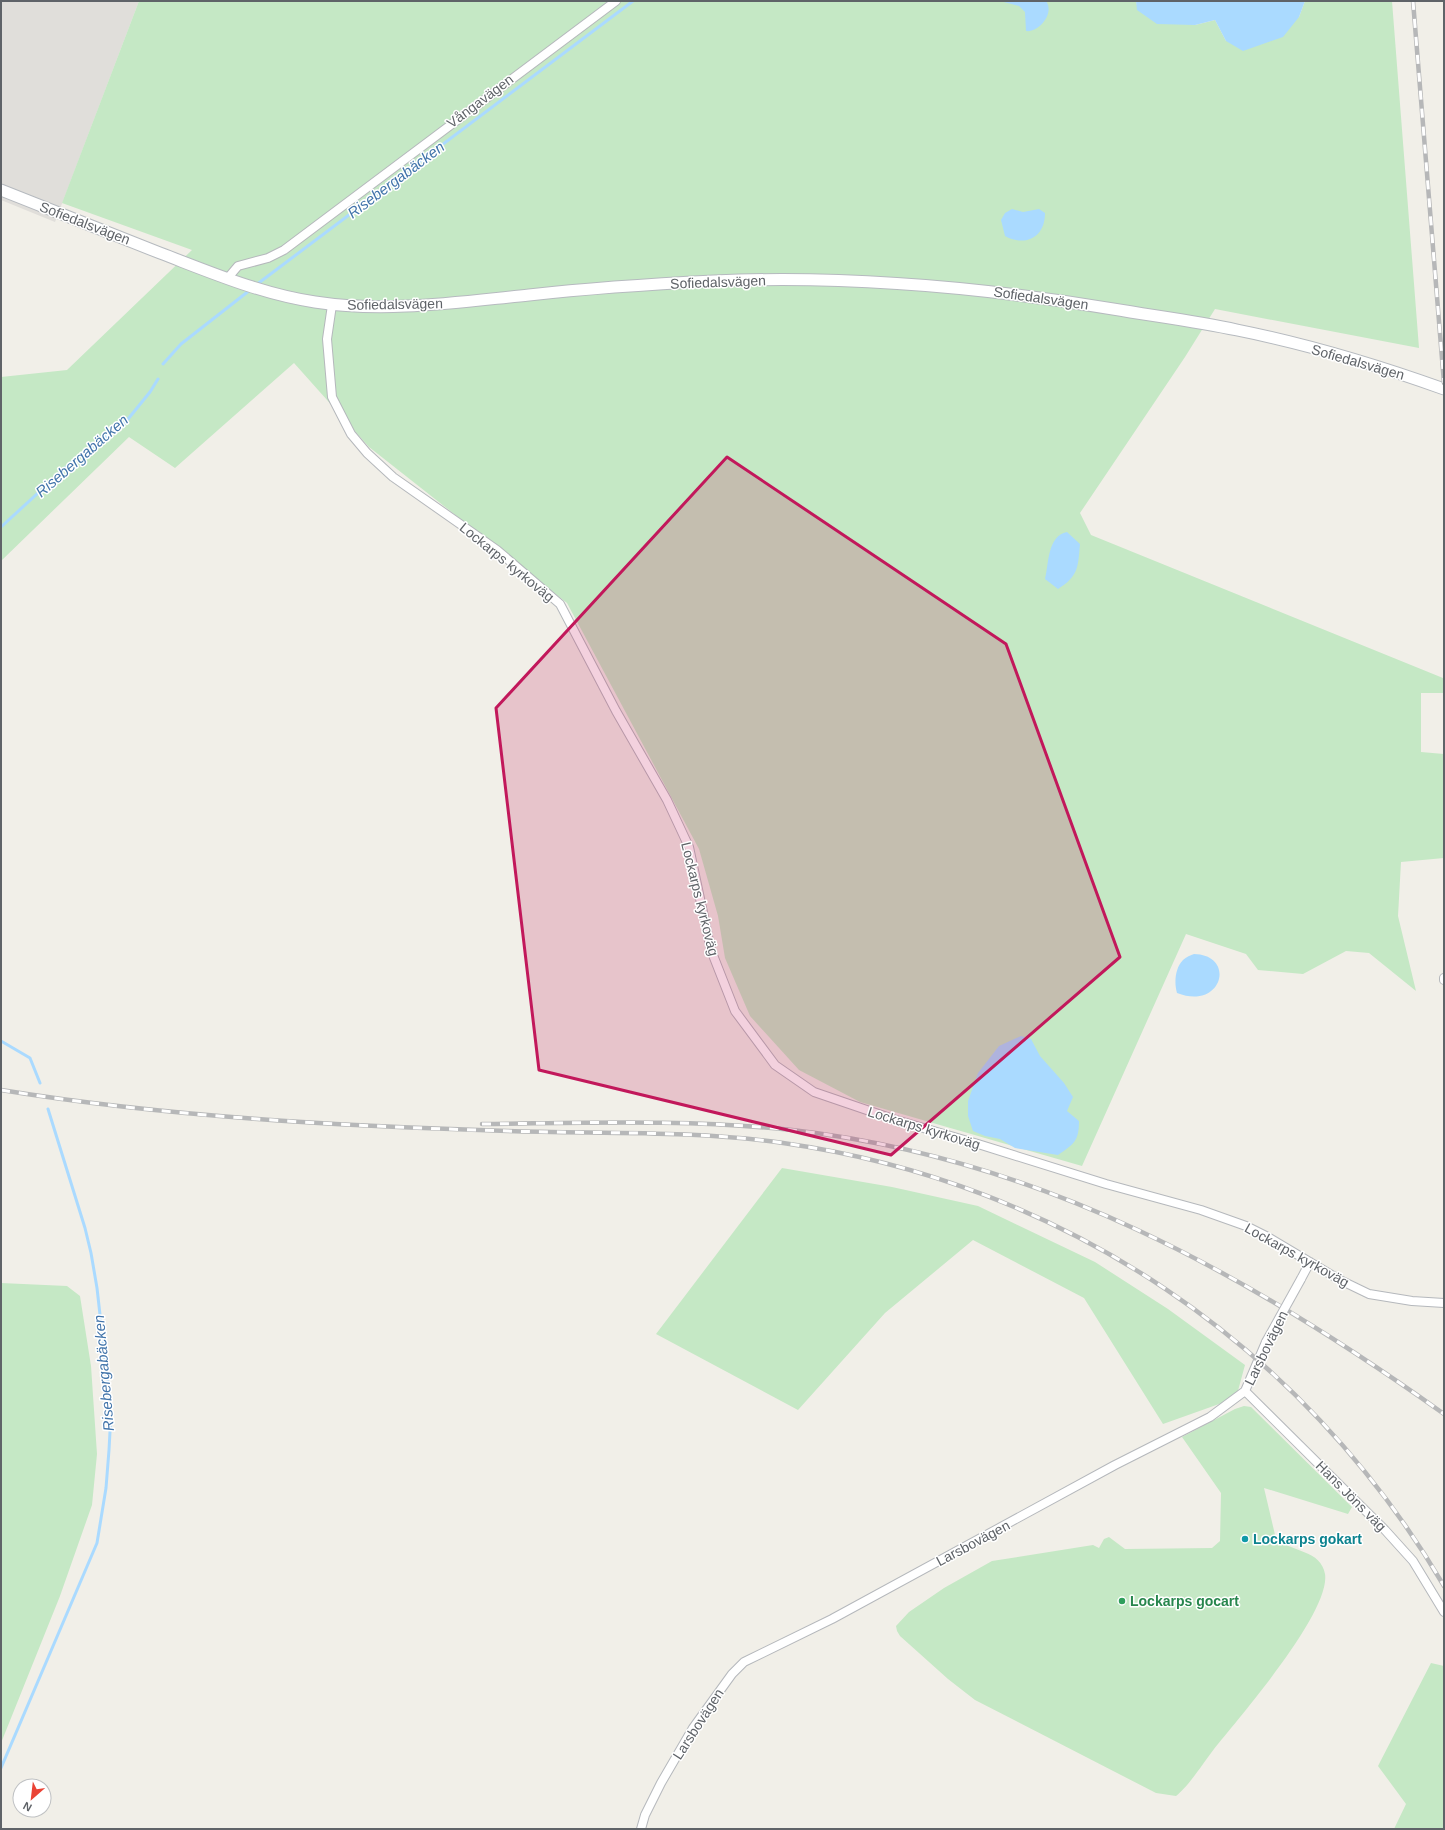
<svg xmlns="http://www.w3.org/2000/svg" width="1445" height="1830" viewBox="0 0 1445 1830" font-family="Helvetica,sans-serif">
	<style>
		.industrial { fill: #e0deda }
		.green { fill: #c5e8c5 }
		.water { fill: #aadaff }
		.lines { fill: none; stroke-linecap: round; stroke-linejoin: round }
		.stream { stroke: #aadaff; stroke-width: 3 }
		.minor-casing { stroke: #b5b8bc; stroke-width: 10 }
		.secondary-casing { stroke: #b6babf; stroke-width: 13 }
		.minor { stroke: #fff; stroke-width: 8 }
		.secondary { stroke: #fff; stroke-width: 11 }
		.rail-casing { stroke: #b6b7b8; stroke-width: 4.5 }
		.rail { stroke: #fff; stroke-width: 3; stroke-dasharray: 9; stroke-linecap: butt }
		.minor-bridge-casing { stroke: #b5b8bc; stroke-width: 10; stroke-linecap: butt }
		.minor-bridge { stroke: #fff; stroke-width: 8 }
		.marked { fill: #c2185b; fill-opacity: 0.2; stroke: #c2185b; stroke-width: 3; stroke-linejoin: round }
		.culture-dot { fill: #0f9aa8; stroke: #fff; stroke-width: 1.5 }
		.leisure-dot { fill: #2e9e5b; stroke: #fff; stroke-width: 1.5 }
		.labels { text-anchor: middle; stroke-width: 3; stroke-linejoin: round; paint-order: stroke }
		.street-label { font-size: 14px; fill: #5f6368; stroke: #fff }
		.culture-label { font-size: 14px; font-weight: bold; fill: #0d838f; stroke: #fff; text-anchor: start }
		.leisure-label { font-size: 14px; font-weight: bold; fill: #27864d; stroke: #fff; text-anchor: start }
		.water-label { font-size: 15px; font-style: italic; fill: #4174aa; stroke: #fff }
	</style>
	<rect width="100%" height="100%" fill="#f1efe8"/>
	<path class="industrial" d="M1,1h138l-84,221 -54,-22z"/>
	<path class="green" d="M139,1h997l2,9 57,15 20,-5 11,21 73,-24 6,-16h87l27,347 -204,-39 -30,48 -105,156 11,22 352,143v15h-22v59l23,2v104l-43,4 -3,54 18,75 -47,-38 -23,-2 -43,23 -45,-4 -12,-16 -60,-20 -104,232 -222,-64 -61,-32 -49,-54 -25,-58 -7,-42 -19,-67 -132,-246 -198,-156 -75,-84 -119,105 -46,-31 -128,124v-184l66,-7 125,-120 -130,-47z
		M782,1168l110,19 86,19 117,56 73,47 77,56 -9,33 -73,26 -79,-126 -111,-58 -88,73 -87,97 -142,-76z
		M1,1283l66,3 13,10 11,70 6,88 -5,51 -32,91 -59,147z
		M1244,1406l7,1 101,100 -4,7 -84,-26 12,51c16,13 45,11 49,35 6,38 -86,144 -111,175 -10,13 -26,38 -38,47l-20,-3 -181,-93 -27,-21 -48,-43 -3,-5 -1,-5 13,-14 35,-24 48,-27 101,-16 6,3 5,-9 5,-2 16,12 87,-1 8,-7 1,-48 -39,-56 53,-28z
		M1431,1663l13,3v163h-50l12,-25 -28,-38z"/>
	<path class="water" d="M1000,1h46c9,12 -7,32 -20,30l-1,-19 -6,-6z
		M1136,1h169l-6,16 -16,20 -40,14 -17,-10 -11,-21 -20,5 -38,-1 -20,-14z
		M1012,209l11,3 16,-3 6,4c0,25 -20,34 -40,23l-4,-16 4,-7z
		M1067,532l13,12c-2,22 -1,32 -22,45l-13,-10c4,-15 2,-43 22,-47z
		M1194,954c43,1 28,57 -17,39 -3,-10 -2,-25 6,-33 3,-3 8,-5 11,-6z
		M1021,1036l10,3 9,17 24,27 9,14 -6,14 12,10c0,20 -5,23 -21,34l-43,-7 -15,-9 -15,-3 -12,-5 -5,-15v-15l10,-28 21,-27z"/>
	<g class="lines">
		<path class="stream" d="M256,285l377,-284
			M163,364l18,-20 69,-54
			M1,527l74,-68 49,-35 26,-32 8,-13
			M1,1041l29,17 10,25
			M1,1768l96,-225 9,-55 3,-38 2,-37 -14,-125 -6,-35 -6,-25 -37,-119"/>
		<g class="minor-casing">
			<path id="minor" d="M227,279l11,-13 30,-8 16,-8 332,-249
				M332,305l-5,34 5,58 19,37 16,19 26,24 104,73 63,54 56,107 51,89 22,47 22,103 24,61 40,54 39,27 82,28 82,24 128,40 95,26 45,16 20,10 74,44 29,14 43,7 32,2
				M1444,978v2
				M1301,1279l9,-17
				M1245,1391l140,139 28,31 31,51
				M641,1829l4,-14 16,-32 32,-55 39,-54 12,-12 88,-43 283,-154 95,-48 35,-26 21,-49"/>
		</g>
		<g class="secondary-casing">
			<path id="secondary" d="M1,190c53,21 106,42 159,63 50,19 101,41 155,49 71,11 143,0 214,-7 62,-7 123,-11 185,-14 134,-6 267,6 399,28 41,7 83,12 124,21 70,14 140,35 207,59"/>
		</g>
		<use href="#minor" class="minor"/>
		<use href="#secondary" class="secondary"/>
		<g class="rail-casing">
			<path id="rail" d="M1413,1l31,382
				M1,1090c168,27 338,36 507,41 91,3 184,-1 275,12 278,39 519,201 661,443
				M482,1124c103,-1 207,-5 310,6 247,28 453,142 652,284"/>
		</g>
		<use href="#rail" class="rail"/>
		<g class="minor-bridge-casing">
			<path id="minor-bridge" d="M1266,1342l35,-63"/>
		</g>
		<use href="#minor-bridge" class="minor-bridge"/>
	</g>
	<path class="marked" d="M727,457l279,187 114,313 -229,198 -352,-85 -43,-362z"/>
	<circle class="culture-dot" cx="1245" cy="1539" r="4"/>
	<circle class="leisure-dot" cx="1122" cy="1601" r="4"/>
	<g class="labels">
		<g class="street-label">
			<text transform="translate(480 101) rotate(-37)" y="5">Vångavägen</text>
			<text transform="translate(85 223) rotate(21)" y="5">Sofiedalsvägen</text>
			<text transform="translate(718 282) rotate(-2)" y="5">Sofiedalsvägen</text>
			<text transform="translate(1041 298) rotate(8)" y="5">Sofiedalsvägen</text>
			<text transform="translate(395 304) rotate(-1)" y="5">Sofiedalsvägen</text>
			<text transform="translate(1358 362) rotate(16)" y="5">Sofiedalsvägen</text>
			<text transform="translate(507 562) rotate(39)" y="5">Lockarps kyrkoväg</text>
			<text transform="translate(700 899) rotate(76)" y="5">Lockarps kyrkoväg</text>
			<text transform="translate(924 1128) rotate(17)" y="5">Lockarps kyrkoväg</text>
			<text transform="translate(1297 1255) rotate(29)" y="5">Lockarps kyrkoväg</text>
			<text transform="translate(1266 1348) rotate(-64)" y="5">Larsbovägen</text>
			<text transform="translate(1351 1496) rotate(45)" y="5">Hans Jöns väg</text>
			<text transform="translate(973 1543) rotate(-28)" y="5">Larsbovägen</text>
			<text transform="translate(698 1724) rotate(-57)" y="5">Larsbovägen</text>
		</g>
		<g class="culture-label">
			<text x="1253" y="1544">Lockarps gokart</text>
		</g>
		<g class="leisure-label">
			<text x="1130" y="1606">Lockarps gocart</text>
		</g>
		<g class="water-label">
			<text transform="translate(396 180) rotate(-37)" y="5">Risebergabäcken</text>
			<text transform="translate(82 456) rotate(-41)" y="5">Risebergabäcken</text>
			<text transform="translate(104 1373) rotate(-95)" y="5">Risebergabäcken</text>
		</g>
	</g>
	<rect width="1445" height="1830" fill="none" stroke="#5f6368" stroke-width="4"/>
	<g transform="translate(32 1798) rotate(208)"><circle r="19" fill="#ffffff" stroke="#bfc1c3"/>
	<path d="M0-3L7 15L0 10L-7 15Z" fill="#ea4335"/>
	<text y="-6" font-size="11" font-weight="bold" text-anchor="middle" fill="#5f6368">N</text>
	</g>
</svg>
